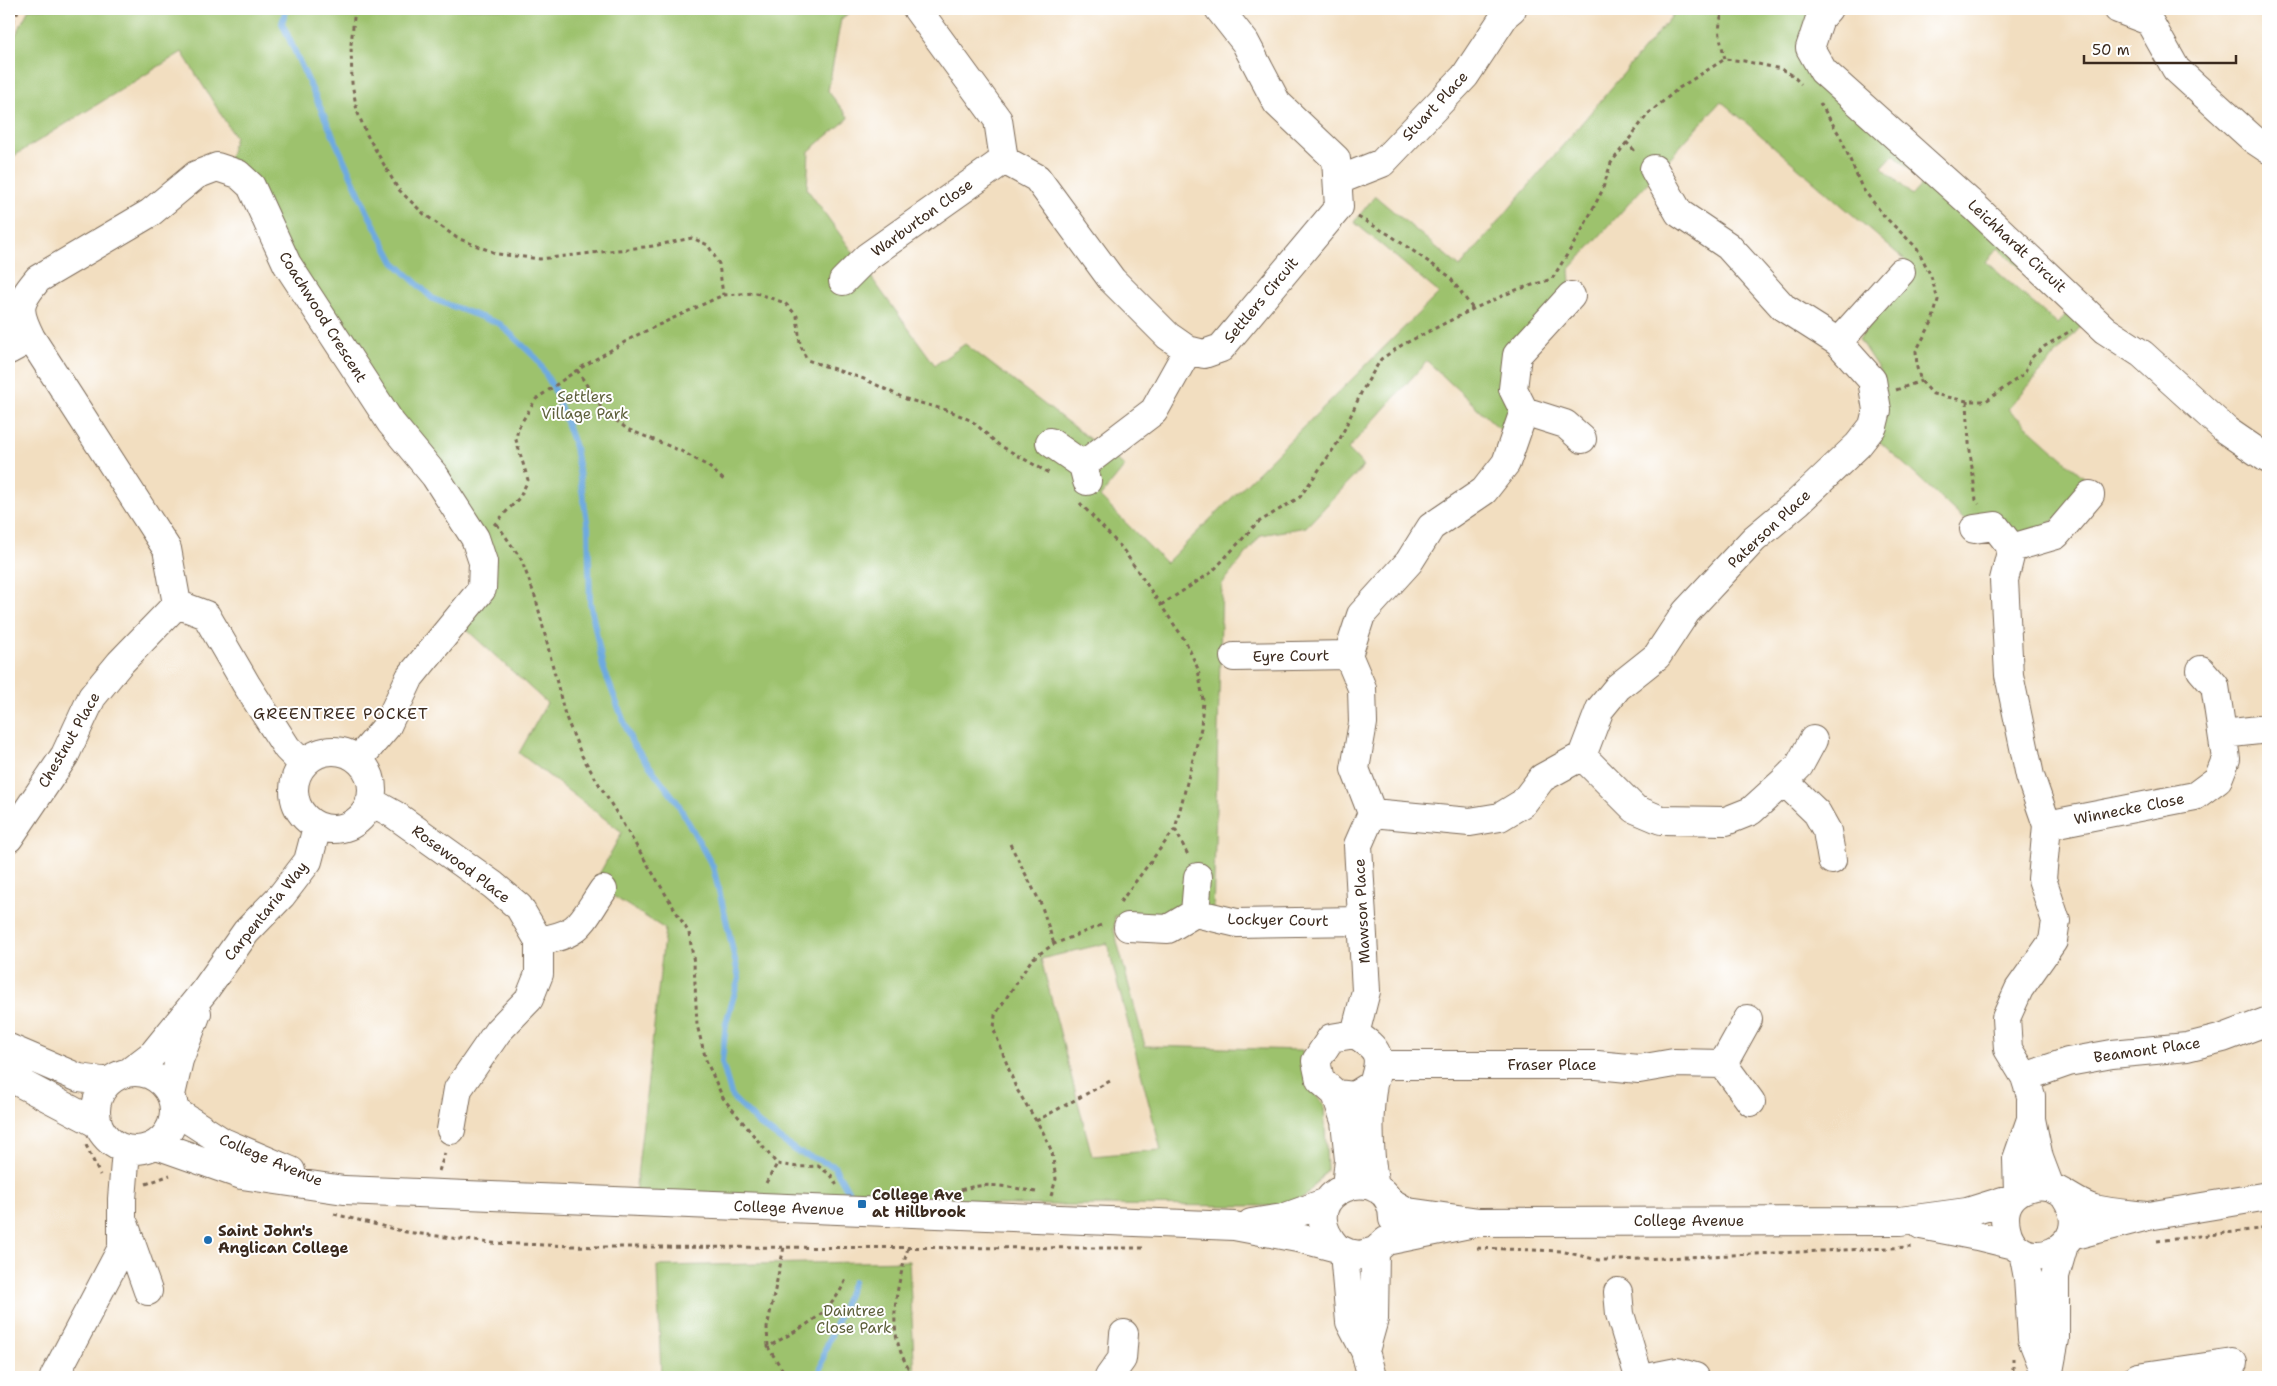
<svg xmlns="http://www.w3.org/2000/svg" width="2277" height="1386" viewBox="0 0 2277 1386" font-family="'Shantell Sans',sans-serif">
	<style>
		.green { fill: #9dc26d; stroke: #6c7646; fill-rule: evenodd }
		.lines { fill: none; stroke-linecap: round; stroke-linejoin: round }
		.stream { stroke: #6eaadf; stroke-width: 6 }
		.minor-casing { stroke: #7b6957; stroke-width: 30 }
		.path { stroke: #7b6957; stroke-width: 3; stroke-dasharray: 4 4; stroke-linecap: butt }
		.minor { stroke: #fff; stroke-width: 28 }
		.poi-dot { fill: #1f6fb2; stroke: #fff; stroke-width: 2 }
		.labels { text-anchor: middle; stroke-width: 4; stroke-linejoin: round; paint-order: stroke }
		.street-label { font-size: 15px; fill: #3b2a1e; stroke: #fff }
		.park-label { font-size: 15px; fill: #5d5f3a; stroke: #fff }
		.poi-label { font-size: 15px; font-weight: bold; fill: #3b2a1e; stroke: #fff; text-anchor: start }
		.neighbourhood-label { font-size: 16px; letter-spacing: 1px; fill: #3b2a1e; stroke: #fff }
	</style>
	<rect width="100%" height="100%" fill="#fff"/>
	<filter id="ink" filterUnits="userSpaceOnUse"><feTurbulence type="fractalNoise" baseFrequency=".02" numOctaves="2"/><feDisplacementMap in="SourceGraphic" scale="10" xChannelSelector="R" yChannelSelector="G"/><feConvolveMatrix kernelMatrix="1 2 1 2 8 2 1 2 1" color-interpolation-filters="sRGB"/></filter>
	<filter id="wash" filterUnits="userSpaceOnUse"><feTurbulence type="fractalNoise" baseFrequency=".0096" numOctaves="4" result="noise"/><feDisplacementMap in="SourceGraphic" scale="20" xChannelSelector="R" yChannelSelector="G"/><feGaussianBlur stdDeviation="1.12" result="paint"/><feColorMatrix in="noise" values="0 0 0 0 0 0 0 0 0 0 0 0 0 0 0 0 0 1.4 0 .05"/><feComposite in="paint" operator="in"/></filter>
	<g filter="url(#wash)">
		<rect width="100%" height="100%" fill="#f2dec0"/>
		<path class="green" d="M29,9h825l-13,10 -13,72 21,27 -40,33 -2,38 128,176 30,-21 160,122 -25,31 66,66 273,-270 -85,-71 21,-26 85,71 218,-258h150l-18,38 281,268 -83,94 90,81 -86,58 -38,-19 -96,-89 5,-64 -24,-37 54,-72 -192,-166 -152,169 2,26 -54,59 7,56 -20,22 -77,-72 -79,88 16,17 -58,61 -45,8 -39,49 -9,332h-98l-1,14 31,116 157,4 7,35 15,20 3,65 -22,27 -30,9 -641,-3 31,-274 -71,-45 28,-52 -103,-79 28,-50 -91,-83 27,-58 -257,-392 9,-33 -53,-85 -173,107v-111zM1894,154l30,28 -12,13 -30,-28zM1998,248l71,63 -12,13 -71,-62zM1107,943l54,207h-1l-68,6 -51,-197z
			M909,1261l6,116h-254l-4,-111z"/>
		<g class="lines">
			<path class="stream" d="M286,9l-4,14 86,190 26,49 39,37 67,25 37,35 17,30 21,58 13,80 2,75 13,65 29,76 45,59 36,65 12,48 14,63 -13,45 -4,39 10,35 27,27 39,28 36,14 17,30
				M819,1377l6,-27 28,-68"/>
		</g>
	</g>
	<g filter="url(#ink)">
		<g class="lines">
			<g class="minor-casing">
				<path id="minor" d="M917,9l81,111 6,40 33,18 75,102 56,56 20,14 16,4 17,-6 118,-141 -3,-48 -59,-56 -32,-61 -26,-33
					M1828,9l-8,9 -10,30 13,23 153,137 129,122 37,24 85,77 41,28
					M2118,9l31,12 27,48 77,70 15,10
					M1339,180l43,-17 83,-87 41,-62 6,-5
					M843,281l24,-24 137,-97
					M1838,342l63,-70
					M9,350l22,-12
					M1524,411l-11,-22 4,-34 54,-59
					M1050,442l33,23 4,16
					M1083,465l71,-54 34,-61
					M1974,529l21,-3 17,22
					M2012,548l-8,32 5,95 21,101 17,49 -5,54 14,42 -3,20 -34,48 -13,29 2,31 17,28 6,19v23l8,39 11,29
					M2012,548l44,-13 34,-40
					M1234,657l114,-2
					M2223,734l45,-5
					M294 790a39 39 0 1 1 78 0a39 39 0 1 1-78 0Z
					M1582,756l53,53 26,11 65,1 25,-10 33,-30 15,-15 14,-26
					M303,764l-16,-16 -41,-64 -40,-69 -29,-11 -10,-55 -136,-211c-14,-28 -14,-34 7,-59l112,-66 46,-38 21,-8 21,7 13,12 36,78 104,159 44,53 40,62 8,24 -1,27 -72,88 -23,49 -29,34
					M1784,781l33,32 10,18 5,29
					M370,801l25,14 98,70 26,22 20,34v33l-10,25 -31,32 -40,58 -7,41
					M1372,813l98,9 30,-5 23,-14 19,-25 40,-22 18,-47 18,-22 39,-31 29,-44 68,-73 44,-37 60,-57 15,-19 4,-16 -5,-30 -34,-38 -55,-35 -55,-61 -49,-33 -25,-44
					M2047,825l148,-29 23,-17 8,-20 -11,-73 -14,-16
					M9,838l56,-83 27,-58 28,-34 57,-59
					M1195,913l42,10 125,-2
					M1128,927l40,2 27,-16 3,-36
					M539,941c42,-7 41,-17 64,-51
					M1748,1019l-25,45 28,38
					M1355,1034l11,-43 -8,-146 14,-32 -17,-44 8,-46 -1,-35 -14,-33 13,-40 48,-53 22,-35 53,-36 22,-28 18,-52 41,13 17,15
					M9,1048l70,30 30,4
					M1379,1065h218l42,4 35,-6 49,1
					M96 1111a39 39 0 1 1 78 0a39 39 0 1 1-78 0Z
					M128,1073l25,-19 52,-64 41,-58 36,-37 26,-34 9,-34
					M9,1077l89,47
					M2025,1077l43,-15 44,-8 75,-7 36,-9 45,-17
					M1373,1084c-6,35 -4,69 2,104
					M1336,1094l18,2 19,-12c9,-28 7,-34 -18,-50l-24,4 -15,23 4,19 16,14 9,27 4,39 -3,26
					M171,1095l8,-35 18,-47
					M175,1111l48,31 68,29
					M157,1145l85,30 102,15 890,36 69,13 34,9 11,5 12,2 15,-4 11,-10 93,-19
					M2018,1192l-1,-33 14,-40
					M2065,1196c36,55 -50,84 -59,31 -2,-10 -1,-21 6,-29 8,-10 26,-15 38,-11 15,5 26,17 44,22 17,4 36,5 54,7
					M1389,1201l19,11 71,10 421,-1 67,-9 45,-14
					M1251,1223l32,-5 44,-16
					M1921,1225l56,11 37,9
					M125,1226l23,65
					M2071,1236l77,-20 120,-20
					M1337,1248c-52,-58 55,-93 56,-29
					M1344,1252l6,70 15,29 7,26
					M2023,1252l5,26 4,61 15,38
					M1618,1292l2,22 19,63
					M1365,1351l9,-32 1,-68
					M54,1377l68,-129v-49l4,-49
					M1109,1377l13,-18 2,-25
					M1652,1377l25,-5 18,5
					M2048,1377l7,-38v-63l9,-31
					M2138,1377l95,-14"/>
			</g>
			<path class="path" d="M355,9l-4,35 1,39 5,28 10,24 31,54 26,25 33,24 41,16 42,5 113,-13 39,-8 16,7 11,19 4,31
				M9,29l10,-20
				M1725,59c-4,-17 -10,-34 0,-50
				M1820,103l20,33 22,52 23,29 32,31 14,28 7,24 -6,22 -16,29 1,17 4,13 12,13 34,7h19l38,-27 7,-16 14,-12 27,-16
				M1626,142l11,11
				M1358,217l32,18 59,41 24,33
				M577,370l25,39 25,20 54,22 27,15 17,15
				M1896,390l25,-9
				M1967,401l2,42 7,57 3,4
				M1080,503l42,45 64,94 12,27 5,31 -2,28 -26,101 -57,76
				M497,524l24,35 15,40 29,116 17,41 107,177 5,30 3,62 9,35 17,38 54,66 21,3 20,-1 13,9 6,11
				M494,525l26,-28 8,-17 -12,-40 2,-12 18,-29 41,-29 58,-34 88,-41 33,-2 29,10 12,13 3,28 7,16 57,19 42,20 44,12 22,10 27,24 50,28
				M1161,605l51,-33 45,-49 43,-26 39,-56 23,-50 19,-32 21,-14 71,-36 43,-19 36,-11 29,-47 21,-41 9,-28 37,-49 31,-26 46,-29 19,2 37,8 11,6 9,9
				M1175,829l14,28
				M1010,844l31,60 13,40
				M1036,1121l74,-40
				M86,1145l14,30
				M439,1171l6,-18
				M766,1183l11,-19
				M146,1184l24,-9
				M961,1190c25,-9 49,-3 75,2
				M1051,1196l5,-17 -4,-27 -9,-20 -27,-44 -22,-58 1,-15 37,-56 22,-15 50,-20
				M334,1214l72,18 85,11 110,4 544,1
				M2157,1241l111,-13
				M908,1248c-13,47 -24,86 6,129
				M1477,1248l84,3 37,9h20l294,-13
				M768,1346l-1,-18 17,-81
				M2013,1358v19
				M787,1377l-19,-30c33,-20 62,-30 78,-68"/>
			<use href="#minor" class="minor"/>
		</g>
	</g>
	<g class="poi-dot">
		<rect x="857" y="1199" width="10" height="10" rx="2.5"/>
		<circle cx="208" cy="1240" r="5"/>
	</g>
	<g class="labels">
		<g class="street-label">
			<text transform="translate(1435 106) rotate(-47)" y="5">Stuart Place</text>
			<text transform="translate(922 218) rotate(-36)" y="5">Warburton Close</text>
			<text transform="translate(2017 246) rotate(43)" y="5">Leichhardt Circuit</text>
			<text transform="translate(1261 300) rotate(-50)" y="5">Settlers Circuit</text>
			<text transform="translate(323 317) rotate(58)" y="5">Coachwood Crescent</text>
			<text transform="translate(1769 529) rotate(-43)" y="5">Paterson Place</text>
			<text transform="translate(1291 656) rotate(-1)" y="5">Eyre Court</text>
			<text transform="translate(69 740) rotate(-60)" y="5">Chestnut Place</text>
			<text transform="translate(2129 809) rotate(-11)" y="5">Winnecke Close</text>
			<text transform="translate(461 864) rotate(37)" y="5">Rosewood Place</text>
			<text transform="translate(266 911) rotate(-51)" y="5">Carpentaria Way</text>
			<text transform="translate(1362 911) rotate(-93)" y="5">Mawson Place</text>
			<text transform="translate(1278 920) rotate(1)" y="5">Lockyer Court</text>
			<text transform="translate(2147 1050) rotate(-8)" y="5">Beamont Place</text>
			<text x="1552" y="1070">Fraser Place</text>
			<text transform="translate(271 1160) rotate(23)" y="5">College Avenue</text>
			<text transform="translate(789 1208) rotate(2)" y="5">College Avenue</text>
			<text x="1689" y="1226">College Avenue</text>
		</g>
		<g class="park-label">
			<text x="585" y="402">Settlers<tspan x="585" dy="17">Village Park</tspan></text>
			<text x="854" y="1316">Daintree<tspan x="854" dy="17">Close Park</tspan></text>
		</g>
		<g class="poi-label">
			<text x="872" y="1200">College Ave<tspan x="872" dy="17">at Hillbrook</tspan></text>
			<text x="218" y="1236">Saint John's<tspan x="218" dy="17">Anglican College</tspan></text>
		</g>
		<g class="neighbourhood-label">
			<text x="341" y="719">GREENTREE POCKET</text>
		</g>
	</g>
	<rect width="2277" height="1386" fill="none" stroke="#fff" stroke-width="30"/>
	<path d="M2084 55v8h152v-8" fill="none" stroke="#3b2a1e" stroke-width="2.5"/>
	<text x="2092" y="55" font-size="15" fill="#3b2a1e" stroke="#ffffff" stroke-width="4" paint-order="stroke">50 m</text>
</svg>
